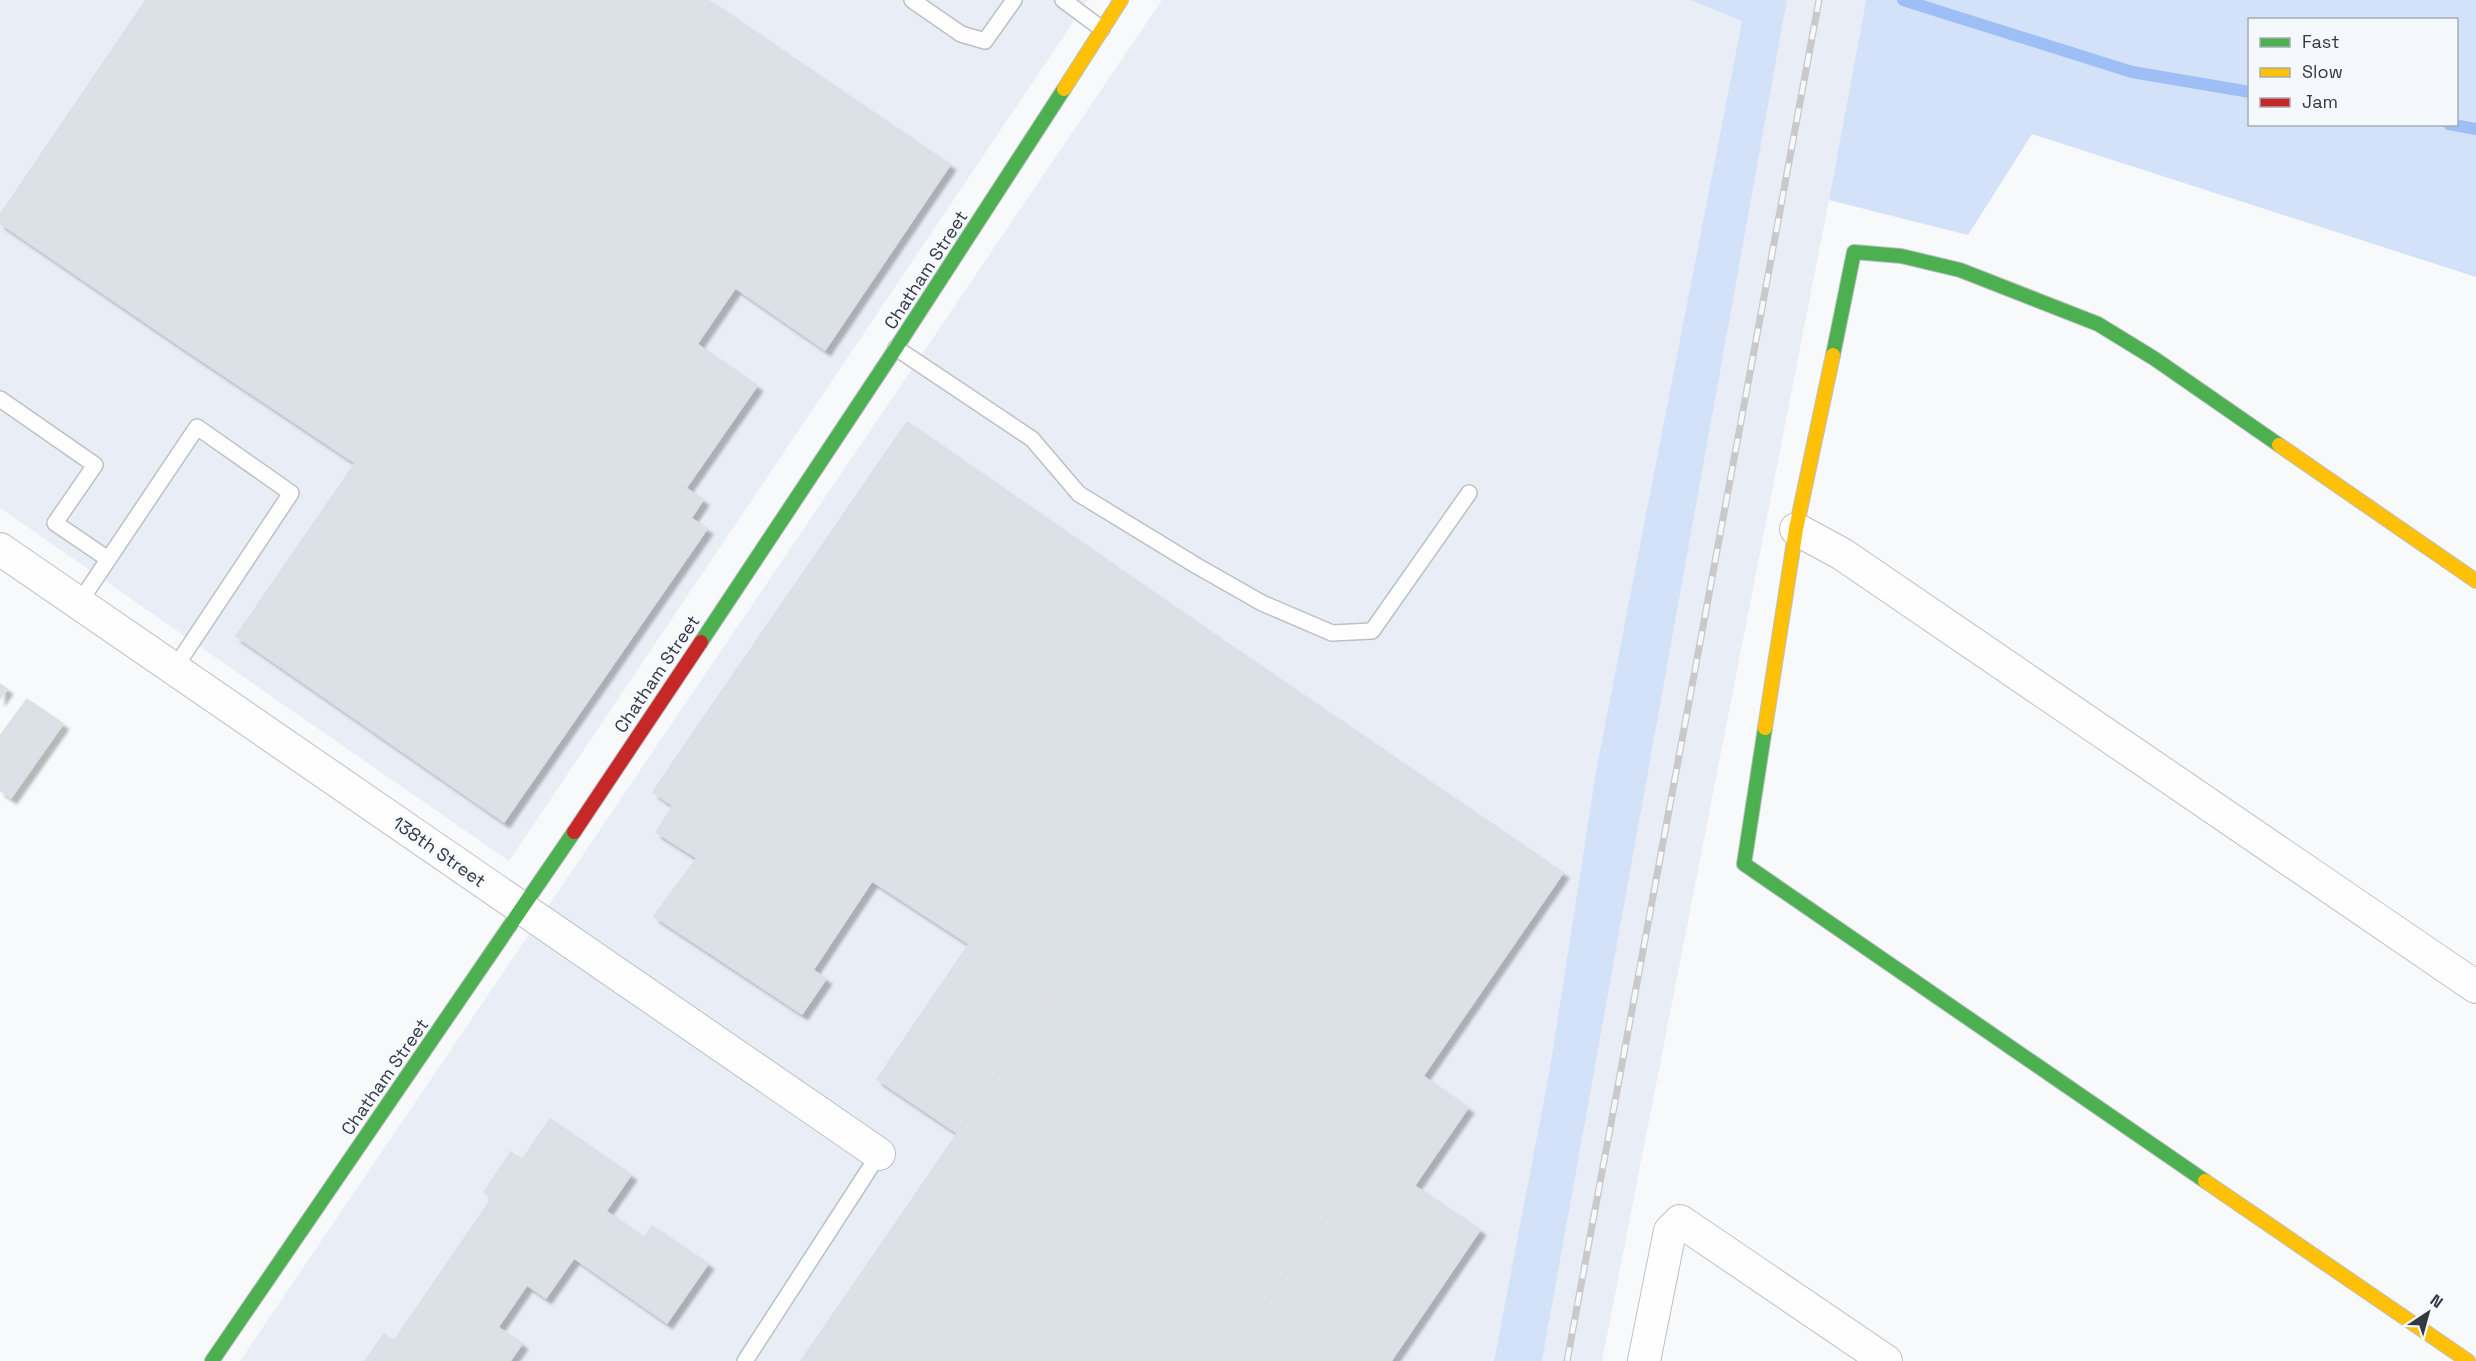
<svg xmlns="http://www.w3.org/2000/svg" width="2476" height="1361" viewBox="0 0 2476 1361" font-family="'Space Grotesk',sans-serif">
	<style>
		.built { fill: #e9edf6 }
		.green { fill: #d3e1f9; fill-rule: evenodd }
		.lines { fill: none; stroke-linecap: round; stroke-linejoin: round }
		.stream { stroke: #9ebef6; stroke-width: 12 }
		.building { fill: #dce1e8; stroke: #dcdfe5; stroke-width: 1.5; filter: url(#shadow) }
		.lane-casing { stroke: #bcc0c5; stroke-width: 18 }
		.street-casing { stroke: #bcc0c5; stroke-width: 34 }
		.fast-casing { stroke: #bcc0c5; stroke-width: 16 }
		.slow-casing { stroke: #bcc0c5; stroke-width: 16 }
		.jam-casing { stroke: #bcc0c5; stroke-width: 16 }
		.lane { stroke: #fefefe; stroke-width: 15 }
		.street { stroke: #fefefe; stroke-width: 32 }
		.fast { stroke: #4caf50; stroke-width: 14 }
		.slow { stroke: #ffc107; stroke-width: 14 }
		.jam { stroke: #c62828; stroke-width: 14 }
		.rail-casing { stroke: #c9c9cb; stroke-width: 7 }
		.rail { stroke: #f5f8fd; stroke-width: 4.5; stroke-dasharray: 14; stroke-linecap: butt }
		.labels { text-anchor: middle; stroke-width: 5; stroke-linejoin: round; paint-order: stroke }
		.street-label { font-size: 18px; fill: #333943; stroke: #f5f8fd }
	</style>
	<defs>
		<filter id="shadow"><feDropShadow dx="5.5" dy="5.5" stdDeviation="1.5" flood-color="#0004"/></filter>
	</defs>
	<rect width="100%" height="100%" fill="#f7f9fb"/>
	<path class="built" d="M0,0h1088l-579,861 -509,-353z
		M1162,0h528l52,21 -146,750 -46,297 -56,293h-1254z
		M1787,0h79l-37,200 -227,1161h-60z"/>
	<path class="green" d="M1690,0h97l-245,1361h-48l56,-293 46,-297 146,-750z
		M1866,0h610v277l-444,-143 -64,101 -139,-35zM2250,20h206v104h-206z"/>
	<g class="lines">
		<path class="stream" d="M1903,0l229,72 118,20
			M2449,124l27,5"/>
	</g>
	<path class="building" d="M146,0h168l67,45 -204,299 -177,-121v-8z
		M314,0h394l242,165 -125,185 -265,-184z
		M381,45l179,121 -205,297 -178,-119z
		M560,166l176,121 -39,57 60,42 -71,102 17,12 -12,18 16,11 -203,293 -268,-186z
		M907,422l286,198 -224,324 -97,-63 -190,-132z
		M1193,620l370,253 -140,203 45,32 -53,77 -46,-30 -30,42 -370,-253z
		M0,684l7,5 -7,10z
		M27,699l36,25 -52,74 -11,-8v-54z
		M682,749l190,132 -59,89 13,9 -24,35 -148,-98 43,-58 -41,-26 17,-26 -20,-14z
		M969,944l80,56 -92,133 -80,-54z
		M1049,1000l290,197 -113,164h-425z
		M550,1119l81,56 -25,36 38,27 8,-12 56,38 -41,59 -93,-65 -28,40 -19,-13 -29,42 24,17 -12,17h-145l19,-27 10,7 98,-143 -8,-6 27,-40 11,8z
		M1369,1155l111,75 -89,131h-165z"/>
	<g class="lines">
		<g class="lane-casing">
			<path id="lane" d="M912,0l49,34 24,7 29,-41
				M1063,0l39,29
				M896,348l136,91 47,55 118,72 65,37 70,30 40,-2 97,-138
				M0,399l95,66 -40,58 53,36
				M79,603l118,-176 94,66 -117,176
				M745,1361l134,-207"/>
		</g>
		<g class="street-casing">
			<path id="street" d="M1796,529l46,25 634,433
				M0,549l879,605
				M1644,1361l26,-130 10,-10 206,140"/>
		</g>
		<g class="fast-casing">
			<path id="fast" d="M1833,355l21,-103 47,4 59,14 138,54 57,35 124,86
				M701,642l195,-294 168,-259
				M1765,728l-21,136 461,317
				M212,1361l362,-529"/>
		</g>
		<g class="slow-casing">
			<path id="slow" d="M1064,89l57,-89
				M2279,445l197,136
				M1765,728l31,-199 37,-174
				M2205,1181l263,180"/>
		</g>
		<g class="jam-casing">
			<path id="jam" d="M574,832l127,-190"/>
		</g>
		<use href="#lane" class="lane"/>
		<use href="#street" class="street"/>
		<use href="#fast" class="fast"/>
		<use href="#slow" class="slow"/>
		<use href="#jam" class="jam"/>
		<g class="rail-casing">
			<path id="rail" d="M1567,1361l252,-1361"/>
		</g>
		<use href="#rail" class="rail"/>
	</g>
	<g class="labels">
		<g class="street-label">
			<text transform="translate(926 270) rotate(-57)" y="6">Chatham Street</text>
			<text transform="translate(657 674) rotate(-56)" y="6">Chatham Street</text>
			<text transform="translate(439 852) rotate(35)" y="6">138th Street</text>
			<text transform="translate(385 1077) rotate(-55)" y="6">Chatham Street</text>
		</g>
	</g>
	<rect x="2248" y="18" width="210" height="108" fill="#f5f8fd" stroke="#a7acb3" stroke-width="1.5"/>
	<rect x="2260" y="38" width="30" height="9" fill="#4caf50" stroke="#a7acb3" stroke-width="1.5"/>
	<text x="2302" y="48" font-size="18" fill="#333943">Fast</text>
	<rect x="2260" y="68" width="30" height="9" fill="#ffc107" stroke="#a7acb3" stroke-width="1.5"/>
	<text x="2302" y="78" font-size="18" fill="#333943">Slow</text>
	<rect x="2260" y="98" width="30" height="9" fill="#c62828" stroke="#a7acb3" stroke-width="1.5"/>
	<text x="2302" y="108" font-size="18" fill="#333943">Jam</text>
	<g transform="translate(2428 1313) rotate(36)" stroke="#f5f8fd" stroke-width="4.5" paint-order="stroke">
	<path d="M0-4.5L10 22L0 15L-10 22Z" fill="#333943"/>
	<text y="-9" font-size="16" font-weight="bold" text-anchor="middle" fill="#333943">N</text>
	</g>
</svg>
